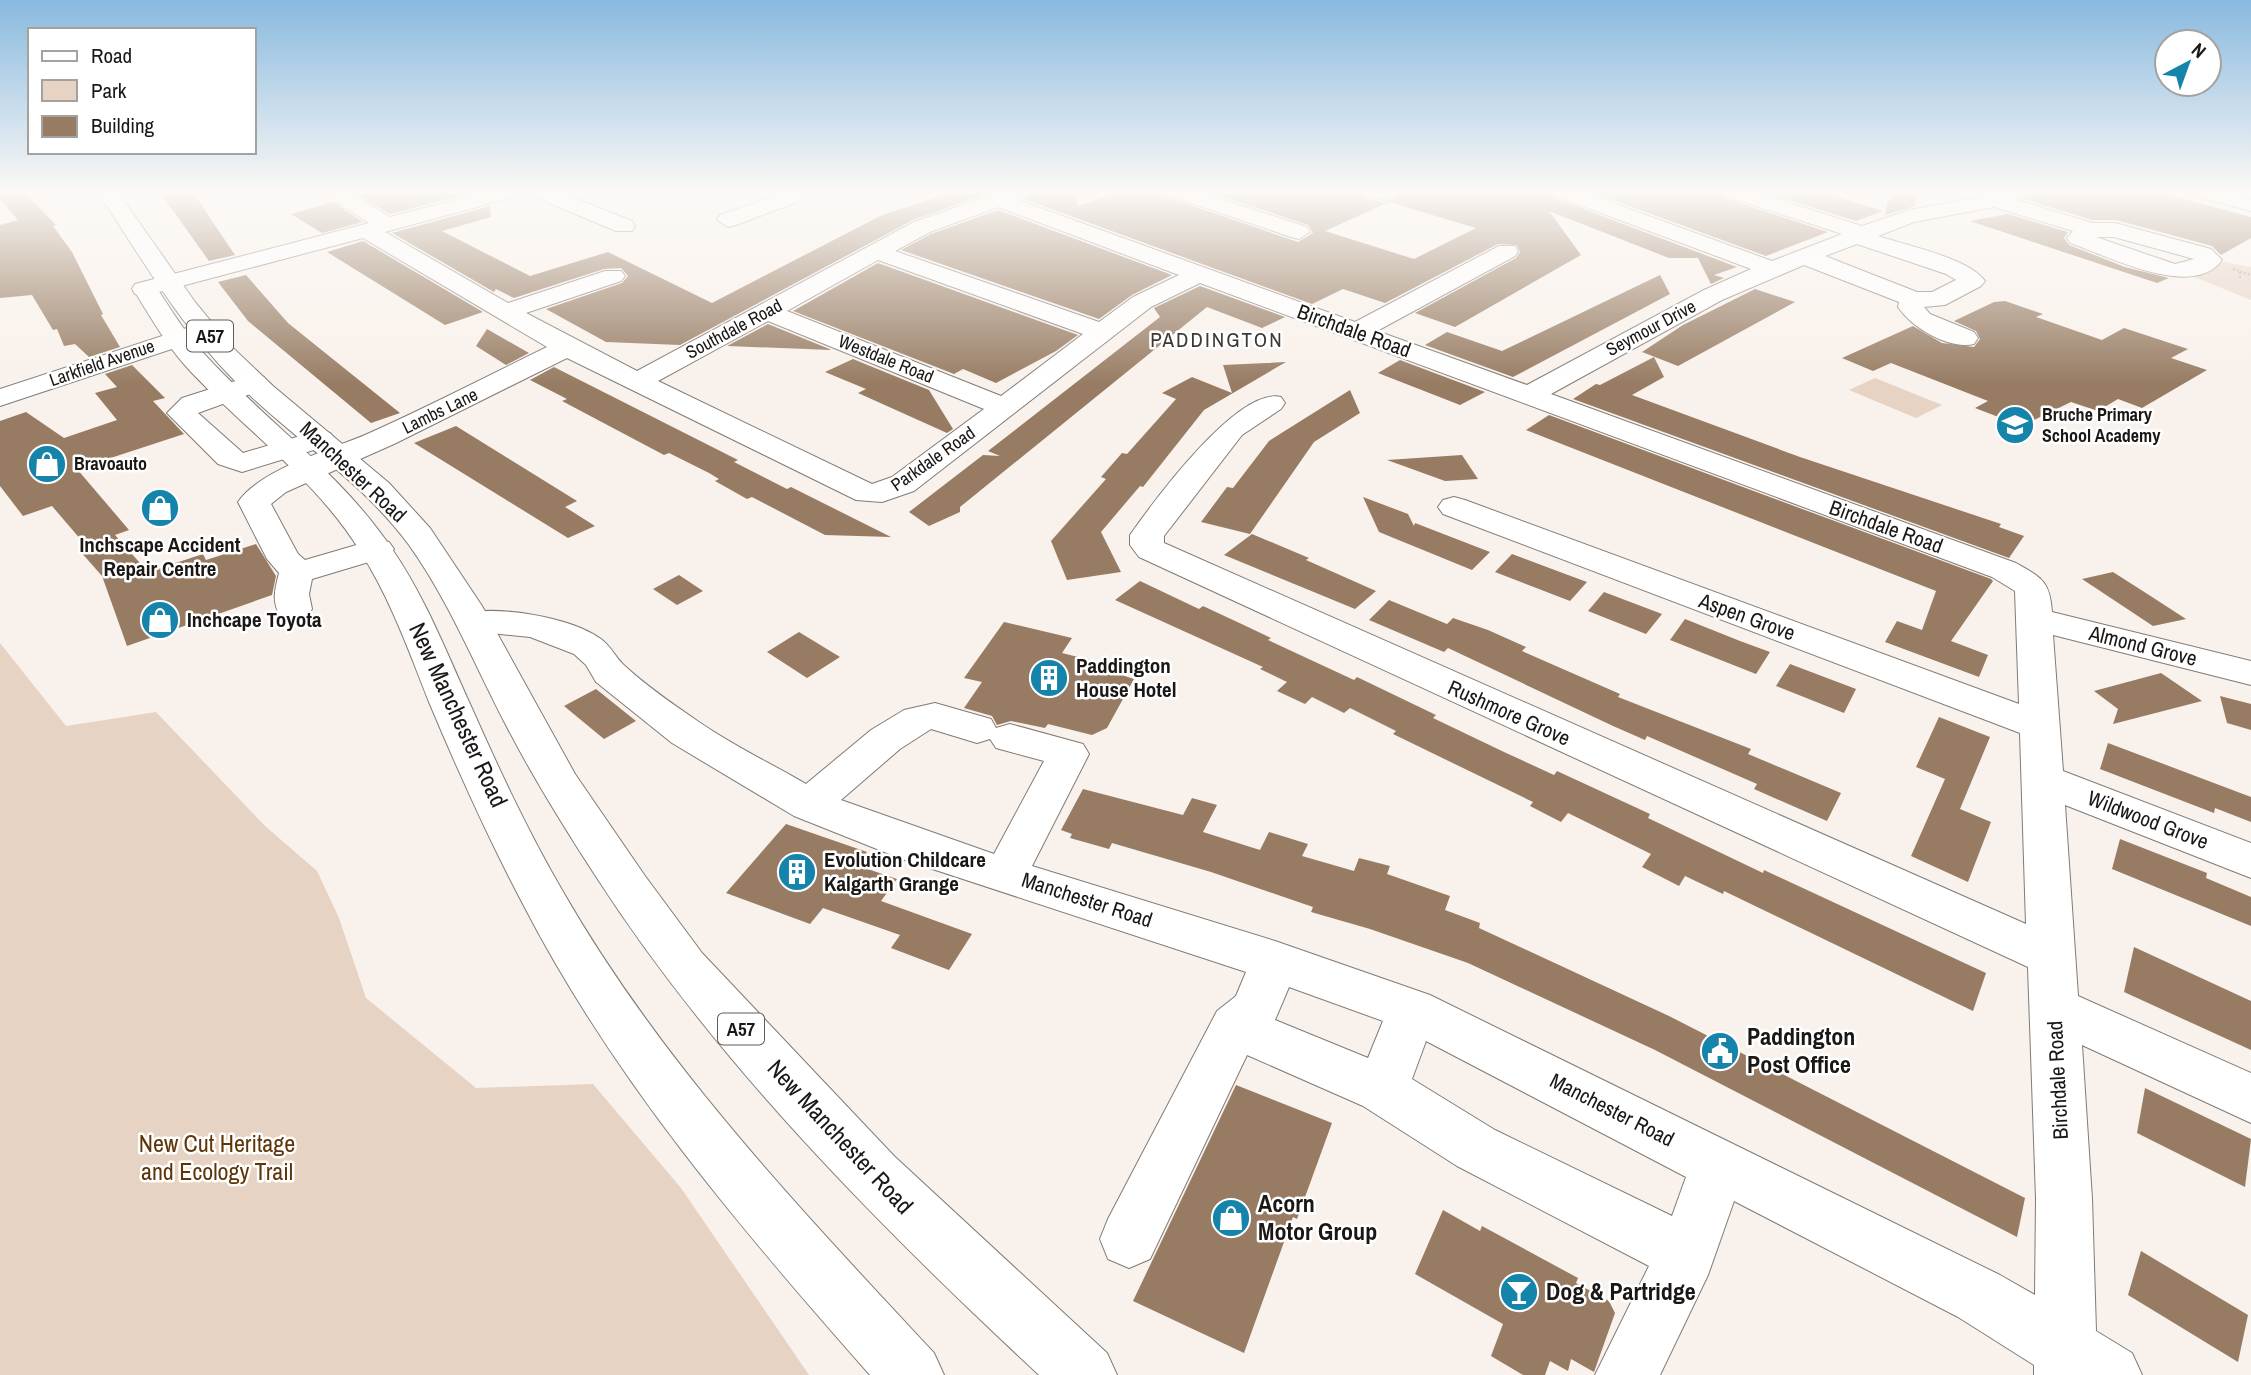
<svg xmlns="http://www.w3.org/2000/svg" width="2251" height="1375" viewBox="0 0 2251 1375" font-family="'Archivo Narrow',sans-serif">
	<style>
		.green { fill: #e7d3c3 }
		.building { fill: #977c63; fill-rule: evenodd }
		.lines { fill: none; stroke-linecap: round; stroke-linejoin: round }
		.minor-casing { stroke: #817b75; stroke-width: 2 }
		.major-casing { stroke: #817b75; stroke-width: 2 }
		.path { stroke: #b2aba7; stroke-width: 2.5; stroke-dasharray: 2 2; stroke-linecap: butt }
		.minor { fill: #fff; fill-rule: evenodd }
		.major { fill: #fff; fill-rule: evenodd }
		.labels { text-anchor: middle; stroke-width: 5; stroke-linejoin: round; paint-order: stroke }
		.far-street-label { font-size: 18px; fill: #1a1715; stroke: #fff }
		.far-poi-label { font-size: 18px; font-weight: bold; fill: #1a1715; stroke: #fff; text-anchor: start }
		.shield { fill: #fff; stroke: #5f5d5b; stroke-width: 2 }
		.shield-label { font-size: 19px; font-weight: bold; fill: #1a1715 }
		.street-label { font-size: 21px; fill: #1a1715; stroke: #fff }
		.far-quarter-label { font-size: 21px; letter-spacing: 2px; fill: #3f3934; stroke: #fff }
		.poi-label { font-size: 21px; font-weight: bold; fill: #1a1715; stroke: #fff; text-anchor: start }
		.near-street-label { font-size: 24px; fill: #1a1715; stroke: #fff }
		.near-poi-label { font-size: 24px; font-weight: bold; fill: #1a1715; stroke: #fff; text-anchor: start }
		.near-park-label { font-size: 24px; fill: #5d3508; stroke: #fff }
	</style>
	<rect width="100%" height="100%" fill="#f9f1eb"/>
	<path class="green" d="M2220,261l31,6v33l-64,-26z
		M1875,378l67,27 -26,13 -67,-28z
		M0,643l66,83 90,-14 109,114 52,45 22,47 27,80 110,90 117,-4 88,104 128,187h-809z"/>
	<path class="building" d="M0,191h23l33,34 -3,1 19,26 31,62 -2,1 19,32 -31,10 -14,-13 -11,2 -7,-17 -4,1 -21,-35 -32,3v-73l18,-5 -18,-21z
		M159,191h33l43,64 -26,6z
		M375,191h103l-88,23 -32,-18z
		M956,191h39l-82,29 -233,125 -74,-3 -60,-33 76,-26 6,-7 -7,-8 -17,1 -90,29 -18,-9 -2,3 -102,-59 98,-27 1,11 -49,14 88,45 78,-24 104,51 170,-88z
		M1036,191h40l2,15 42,-15h42l5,6 131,45 15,-9 -5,-8 -103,-34h157l4,7 18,5 12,-7v-5h151l5,6 185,70 -23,8 10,3 -13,6 -13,-26h-29l-120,-47 32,44 -126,72 -40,-14 101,-55 4,-6 -3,-7 -19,-1 -113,59 -42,-14 -31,15 -288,-105zM1389,202l87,26 -62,31 -89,-28z
		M1588,191h129l5,6 106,35 -62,24z
		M1760,191h59l64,20 -27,10z
		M1894,191h23l-2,15 -30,9 3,-16 4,1z
		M2030,191h124l97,26v21l-30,17 -9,-9 -96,-26h-24l-71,-22z
		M333,202l30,20 -41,11 -31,-19z
		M998,210l174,65 -40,20 -33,24 -198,-69 30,-16z
		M2008,214l60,18 -4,6 5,7 56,22 44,11 -12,5 -187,-62z
		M363,241l120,71 -38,13 -118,-73z
		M878,263l200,72 -22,16 -60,32 -33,-14 -9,5 -161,-63z
		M246,275l42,48 112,90 -29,10 -123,-102 -30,-39z
		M1660,275l10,19 -157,83 -88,-32 22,-13 55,19z
		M1200,286l85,31 -23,11 -55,-21 -247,200v5l-31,14 -20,-14 74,-57 17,1 -12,-5 172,-134 -6,-9z
		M1755,289l40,13 -117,64 -36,-14 41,-27z
		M2005,301l38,13 -7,3 66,23 22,-12 64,21 -17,9 36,12 -65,38 -24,-9 -20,12 -27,-9 -49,24 -47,-18 13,-7 -97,-38 -18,8 -31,-13 71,-32 29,17 32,4 6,-8 -4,-8 -22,-10 40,-19z
		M768,324l64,26 -105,-4z
		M487,329l42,24 -23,12 -30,-19z
		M1654,357l10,20 -32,18 168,62 201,67 -2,3 25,9 -15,22 -436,-159 23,-15 4,1z
		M853,359l76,31 24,39 -6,4 -89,-40 8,-4 -41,-17z
		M1400,360l85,32 -25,13 -82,-32z
		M1286,362l-82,48 -61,77 -3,-1 -39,46 20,40 -54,8 -16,-39 55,-62 -5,-2 21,-24 5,1 49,-55 -14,-6 30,-16 40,16 -9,-28z
		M132,365l33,33 -12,3 31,33 -107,35 52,61 -14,5 33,37 55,-18 3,6 50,-16 20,32 -4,19 -145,51 -25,-70 -22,-25 8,-3 -36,-42 -29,10 -23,-30v-65l26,-9 38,26 53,-18 -22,-27 22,-6 -12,-13z
		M554,367l184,93 -4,2 53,27 4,-2 100,50 -66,-2 -73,-38 -5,2 -32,-18 4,-2 -10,-6 -40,-20 -5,2 -102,-54 5,-2 -37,-19z
		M1350,390l10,23 -46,29 -64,92 -49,-12 26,-35 6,1 36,-47z
		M1549,415l442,164 2,2 -42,60 37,14 -9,22 -94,-35 12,-21 25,9 14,-39 -410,-161z
		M456,426l121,75 -12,6 30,19 -27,12 -154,-95z
		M1462,455l16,24 -33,2 -58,-21z
		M1363,497l45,17 6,12 1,-3 75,29 -18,18 -93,-38z
		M1252,534l57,24 -3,2 70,31 -21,18 -131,-54z
		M1512,554l56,21 19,7 -17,19 -75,-29z
		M2113,572l36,23 37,24 -33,7 -71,-47z
		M679,575l24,16 -26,14 -24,-16z
		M1140,581l59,28 4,-3 45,21 23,11 -3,2 86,40 3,-3 79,38 -3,3 71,34 50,23 3,-4 93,43 -2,4 115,55 1,-3 222,103 -13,38 -249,-120 -1,3 -38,-18 -6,10 -37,-19 9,-13 -83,-41 -7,9 -31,-16 3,-4 -140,-68 3,-3 -46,-23 -6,5 -32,-16 -7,7 -28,-13 10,-9 -27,-13 3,-2 -148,-67z
		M1604,592l58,22 -16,20 -58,-23z
		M1389,600l58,24 6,-6 35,12 38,17 -4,4 98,43 -2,3 133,52 -3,5 93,39 -14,28 -73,-32 3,-5 -110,-48 -2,4 -32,-14 -165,-78 -4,4 -75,-32z
		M1685,619l55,22 30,11 -14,22 -86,-34z
		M1004,622l68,16 -10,15 32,8 -3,4 43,14 -27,49 -15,7 -44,-11 -3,4 -34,-7 -14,4 -5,-9 -28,-8 18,-26 -18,-4z
		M799,632l41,25 -33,21 -40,-26z
		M1790,664l66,25 -12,24 -68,-27z
		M2161,673l41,28 -89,23 5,-15 -24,-18z
		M596,689l40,32 -32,18 -40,-33z
		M2220,696l31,8v26l-24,-7z
		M1939,717l51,20 -30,72 31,13 -23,60 -57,-26 34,-77 -29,-12z
		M2108,743l143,54v25l-36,-14 -1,5 -114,-44z
		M1083,789l100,26 9,-17 25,7 -14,27 57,18 9,-18 39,12 -6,12 52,15 5,-13 31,8 -3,8 63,22 -5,14 35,13 -1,5 190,88 356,182 -8,39 -362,-187 -187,-87 -98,-34 -59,-17 2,-5 -102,-35 -99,-29 -3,6 -39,-11 2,-4 -11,-4z
		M786,824l81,28 -11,13 41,14 -16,22 91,33 -23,36 -58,-22 9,-13 -77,-27 -13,16 -84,-31z
		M2120,839l87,34 -1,5 45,19v29l-139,-57z
		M2134,947l117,54v49l-127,-58z
		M1236,1085l96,38 -35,96 -4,-2 -49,136 -111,-52z
		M2145,1088l106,51 -6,48 -108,-54z
		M1443,1210l37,21 2,-5 96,52 -2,5 33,18 6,12 -21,59 -23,-13 -3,12 -18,-10 -5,14h-22l-32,-19 12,-32 -88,-50z
		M2141,1251l107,64 -10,47 -110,-67z"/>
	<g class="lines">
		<g class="minor-casing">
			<path id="minor" d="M320,191h25l45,26 99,-26h35l-3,4 -136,37 123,71 97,-32h16l4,5 -4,5 -95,32 111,58 277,-149 89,-31h30l-15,9 337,122 144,-76h16l3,5 -3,5 -138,75 150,54 177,-95 47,-21 -198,-74 -3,-4h30l192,70 70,-27 -119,-39 -3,-4h31l111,35 47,-16 72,-13 17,-6h30l-14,8 78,24h23l96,26 11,11c-29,41 -116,-5 -152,-17l-3,-5 6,-7 -79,-24 -80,15 -36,14c27,9 91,22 107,45l-4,5 -36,19 -21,2 6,7 44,18 4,6 -4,6c-25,6 -63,-17 -76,-37l1,-5 -95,-37 -82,35 -171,94 465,169c26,15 34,18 36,49l199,49v24l-198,-50 10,136 188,72v35l-186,-73 13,191 173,77v50l-169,-78 10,154 4,132 36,22 10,22h-108v-10l-76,-48 -224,-116 -26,74 -48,100h-65l54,-109 -192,-100 -94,-60 -116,-51 -97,204 -21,9 -21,-9 -8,-20 8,-20 109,-208 19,-15 10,-24 -344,-113 -108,-43 -122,-73 -76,-61 -10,-17 -12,-11 -44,-17 -69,-7 -5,-8 5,-8c37,-9 110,3 140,25 11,8 15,20 25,28 22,20 48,38 73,55 33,23 71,41 107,62l65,-54 33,-20 31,-7 56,16 5,9 14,-4 73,20 6,10 -57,112 243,75 155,54 570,280 35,20 1,-96 -8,-232 -889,-410 -9,-12v-10c24,-34 108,-149 151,-138l4,6 -4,6 -39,26 -78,101v7l862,381 -6,-191 -577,-219 -5,-7 5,-7 11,-3 11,3 554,204 -4,-113 -23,-14 -792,-294 -49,24 -237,184 -32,11 -26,-2 -289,-142 -173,86 -108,48 -15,12 27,50 7,6 72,-21 12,3 5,7 -5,7 -77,23 -3,15 3,15 -5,8 -13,3 -13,-3c-10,-15 -6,-28 -2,-44l-12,-14 -29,-57c24,-35 98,-53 136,-71 58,-26 116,-56 173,-84l-184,-109 -219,58 -9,-2 -3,-5 3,-5 234,-61zM998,207l181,68 -46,22 -34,25 -204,-71 35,-19zM2096,237h18l80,22 -19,5zM1857,244l89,30 10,6 -24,12h-15l-92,-36zM878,260l205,74 -82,62 -214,-85zM768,321l216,88 -92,68 -20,7 -214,-103zM931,729l46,14 13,-4 6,9 48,13 -50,93 -153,-54 59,-51zM1289,987l94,34 -15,37 -93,-38zM1426,1041l260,136 -14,39 -177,-86 -83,-51z
				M527,191h29l76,30 3,5 -3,5h-16l-86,-36z
				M789,191h30l-3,4 -80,30 -8,2 -11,-7 3,-5z
				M1165,191h31l111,36 3,5 -11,7 -8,-2 -123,-42z
				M1364,191h29l2,3 -10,6 -18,-5z
				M2188,191h35l28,8v12l-60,-16z
				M205,322l9,3 4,5 -4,5 -214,71v-17z
				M254,375l10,2 4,6 -4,6 -66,24 45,40 77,-23 10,3 5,6 -5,6 -88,27 -24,-8 -51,-51 15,-15z"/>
		</g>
		<g class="major-casing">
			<path id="major" d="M97,191h20l78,111 36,44 42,40 116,97 41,45 52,78 93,168 70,102 57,77 192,203 213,197 10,22h-78c-160,-149 -323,-313 -442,-497 -32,-49 -63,-99 -90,-151 -32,-61 -58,-126 -98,-182 -49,-67 -121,-109 -178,-168 -53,-55 -92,-123 -134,-186z
				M147,285l9,2c16,24 31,49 51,70 61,66 134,116 185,192 33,48 54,102 78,155 28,63 57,126 92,186 99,173 237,318 372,463l10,22h-74c-129,-146 -256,-295 -346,-469 -35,-66 -66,-135 -95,-204 -20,-51 -39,-104 -69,-151 -43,-70 -112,-119 -168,-178 -23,-24 -40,-53 -57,-81l3,-5z"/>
		</g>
		<path class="path" d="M2233,269l7,2v7
			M2240,272l11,3"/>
		<use href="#minor" class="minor"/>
		<use href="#major" class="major"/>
	</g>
	<linearGradient id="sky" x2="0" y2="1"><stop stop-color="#88b9df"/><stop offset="0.5" stop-color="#fcf9f6"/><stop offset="1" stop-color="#fcf9f6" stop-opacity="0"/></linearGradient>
	<rect width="2251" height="384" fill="url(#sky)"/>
	<defs>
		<g id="school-disc" transform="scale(2.0125)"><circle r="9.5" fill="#1584ab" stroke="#fff"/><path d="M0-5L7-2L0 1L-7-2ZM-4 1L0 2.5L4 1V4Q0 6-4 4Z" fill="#fff"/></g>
		<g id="shop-disc" transform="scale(2.0125)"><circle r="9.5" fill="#1584ab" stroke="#fff"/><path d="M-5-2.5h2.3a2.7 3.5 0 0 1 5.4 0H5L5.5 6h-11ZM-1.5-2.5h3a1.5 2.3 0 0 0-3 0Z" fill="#fff"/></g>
		<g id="building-disc" transform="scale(2.0125)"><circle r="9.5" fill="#1584ab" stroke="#fff"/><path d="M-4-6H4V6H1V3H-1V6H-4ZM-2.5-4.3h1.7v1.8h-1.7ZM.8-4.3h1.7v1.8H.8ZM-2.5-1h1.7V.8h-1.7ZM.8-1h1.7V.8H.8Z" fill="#fff"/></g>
		<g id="civic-disc" transform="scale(2.0125)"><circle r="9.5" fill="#1584ab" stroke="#fff"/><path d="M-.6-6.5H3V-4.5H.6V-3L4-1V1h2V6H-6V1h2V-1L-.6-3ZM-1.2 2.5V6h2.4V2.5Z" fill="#fff"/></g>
		<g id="bar-disc" transform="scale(2.0125)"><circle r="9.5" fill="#1584ab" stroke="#fff"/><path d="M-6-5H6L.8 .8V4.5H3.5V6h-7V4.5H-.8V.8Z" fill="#fff"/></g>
	</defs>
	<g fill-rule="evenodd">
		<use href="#school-disc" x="2015" y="425"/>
		<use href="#shop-disc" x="47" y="464"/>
		<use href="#shop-disc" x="160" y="508"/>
		<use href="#shop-disc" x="160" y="620"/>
		<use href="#building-disc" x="1049" y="678"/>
		<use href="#building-disc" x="797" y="872"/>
		<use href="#civic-disc" x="1720" y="1051"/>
		<use href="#shop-disc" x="1231" y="1218"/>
		<use href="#bar-disc" x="1519" y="1292"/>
	</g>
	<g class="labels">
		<g class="far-street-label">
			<text transform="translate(1651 328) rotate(-28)" y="6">Seymour Drive</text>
			<text transform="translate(734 329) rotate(-28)" y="6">Southdale Road</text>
			<text transform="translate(886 359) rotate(22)" y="6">Westdale Road</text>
			<text transform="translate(102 363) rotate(-19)" y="6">Larkfield Avenue</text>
			<text transform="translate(440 411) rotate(-26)" y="6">Lambs Lane</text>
			<text transform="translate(933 459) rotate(-35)" y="6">Parkdale Road</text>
		</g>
		<g class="far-poi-label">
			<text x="2042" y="421">Bruche Primary<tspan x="2042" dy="21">School Academy</tspan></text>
			<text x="74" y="470">Bravoauto</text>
		</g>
		<g class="shield">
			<rect x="187" y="320.5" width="46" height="31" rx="5"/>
			<rect x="718" y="1013.5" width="46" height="31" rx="5"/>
		</g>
		<g class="shield-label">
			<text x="210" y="343">A57</text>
			<text x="741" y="1036">A57</text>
		</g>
		<g class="street-label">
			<text transform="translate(1354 331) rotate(20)" y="7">Birchdale Road</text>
			<text transform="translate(353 472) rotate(43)" y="7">Manchester Road</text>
			<text transform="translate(1886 527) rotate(20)" y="7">Birchdale Road</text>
			<text transform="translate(1747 617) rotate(20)" y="7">Aspen Grove</text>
			<text transform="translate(2143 646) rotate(14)" y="7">Almond Grove</text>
			<text transform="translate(1509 713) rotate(24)" y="7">Rushmore Grove</text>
			<text transform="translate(2148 820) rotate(21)" y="7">Wildwood Grove</text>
			<text transform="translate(1087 900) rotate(18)" y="7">Manchester Road</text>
			<text transform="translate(2058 1080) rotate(-93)" y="7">Birchdale Road</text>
			<text transform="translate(1612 1110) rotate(27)" y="7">Manchester Road</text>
		</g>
		<g class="far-quarter-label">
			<text x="1217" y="347">PADDINGTON</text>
		</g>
		<g class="poi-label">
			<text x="160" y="552" text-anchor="middle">Inchscape Accident<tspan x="160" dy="24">Repair Centre</tspan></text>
			<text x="187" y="627">Inchcape Toyota</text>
			<text x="1076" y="673">Paddington<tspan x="1076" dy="24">House Hotel</tspan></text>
			<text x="824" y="867">Evolution Childcare<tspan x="824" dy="24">Kalgarth Grange</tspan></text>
		</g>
		<g class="near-street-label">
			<text transform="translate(458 715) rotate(65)" y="8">New Manchester Road</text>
			<text transform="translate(840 1137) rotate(47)" y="8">New Manchester Road</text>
		</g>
		<g class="near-poi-label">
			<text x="1747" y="1045">Paddington<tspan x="1747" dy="28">Post Office</tspan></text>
			<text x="1258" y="1212">Acorn<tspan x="1258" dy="28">Motor Group</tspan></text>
			<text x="1546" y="1300">Dog &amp; Partridge</text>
		</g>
		<g class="near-park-label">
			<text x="217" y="1152">New Cut Heritage<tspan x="217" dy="28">and Ecology Trail</tspan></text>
		</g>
	</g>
	<rect x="28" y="28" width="228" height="126" fill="#ffffff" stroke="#a3a2a1" stroke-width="2"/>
	<rect x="42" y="51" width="35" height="10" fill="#ffffff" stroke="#a3a2a1" stroke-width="2"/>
	<text x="91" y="63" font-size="21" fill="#1a1715">Road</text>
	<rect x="42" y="80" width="35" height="21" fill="#e7d3c3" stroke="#a3a2a1" stroke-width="2"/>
	<text x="91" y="98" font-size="21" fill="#1a1715">Park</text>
	<rect x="42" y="116" width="35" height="21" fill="#977c63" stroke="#a3a2a1" stroke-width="2"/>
	<text x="91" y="133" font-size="21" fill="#1a1715">Building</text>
	<g transform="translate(2188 63) rotate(41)"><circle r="33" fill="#ffffff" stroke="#a3a2a1" stroke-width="2"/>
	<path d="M0-5L12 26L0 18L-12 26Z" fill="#1584ab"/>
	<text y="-10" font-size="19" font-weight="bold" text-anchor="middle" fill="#1a1715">N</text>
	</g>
</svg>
